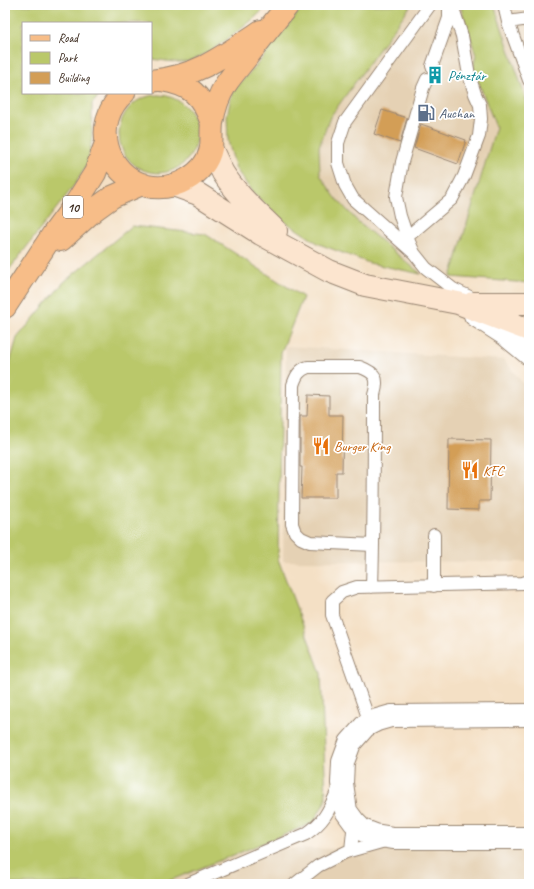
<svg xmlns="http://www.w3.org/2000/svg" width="534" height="889" viewBox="0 0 534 889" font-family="Caveat,sans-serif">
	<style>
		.built { fill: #e5d1b4 }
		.green { fill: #bac86a; stroke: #7a7944 }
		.building { fill: #d39e57 }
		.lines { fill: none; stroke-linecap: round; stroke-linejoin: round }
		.lane-casing { stroke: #988572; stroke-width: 14 }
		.street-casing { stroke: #988572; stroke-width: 24 }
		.secondary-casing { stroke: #988572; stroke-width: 24 }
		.primary-casing { stroke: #988572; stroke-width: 24 }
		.lane { stroke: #fff; stroke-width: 12 }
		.street { stroke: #fff; stroke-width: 22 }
		.secondary { stroke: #fce5cf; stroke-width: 22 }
		.primary { stroke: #f7bd88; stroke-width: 22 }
		.labels { text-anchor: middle; stroke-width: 3.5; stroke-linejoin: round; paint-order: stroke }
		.shield { fill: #fff; stroke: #766a62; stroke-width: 1 }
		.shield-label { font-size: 13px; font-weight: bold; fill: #3b2a1e }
		.culture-label { font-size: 14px; fill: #0d838f; stroke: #fff; text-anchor: start }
		.service-label { font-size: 14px; fill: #4e5e75; stroke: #fff; text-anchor: start }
		.food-label { font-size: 14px; fill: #c56008; stroke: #fff; text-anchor: start }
	</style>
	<rect width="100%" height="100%" fill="#fff"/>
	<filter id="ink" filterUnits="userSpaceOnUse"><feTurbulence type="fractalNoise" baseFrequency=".025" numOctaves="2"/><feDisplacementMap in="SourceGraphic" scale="8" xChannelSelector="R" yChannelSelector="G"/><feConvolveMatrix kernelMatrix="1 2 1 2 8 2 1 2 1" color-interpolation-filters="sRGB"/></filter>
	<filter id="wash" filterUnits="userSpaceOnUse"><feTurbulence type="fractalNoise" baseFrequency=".012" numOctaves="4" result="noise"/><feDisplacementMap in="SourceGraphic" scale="16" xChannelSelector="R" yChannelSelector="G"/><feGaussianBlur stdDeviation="0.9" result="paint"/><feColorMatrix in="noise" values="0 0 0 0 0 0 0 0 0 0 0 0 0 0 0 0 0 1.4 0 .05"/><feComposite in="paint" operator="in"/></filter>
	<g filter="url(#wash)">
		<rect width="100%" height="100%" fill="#f4e0c5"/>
		<path class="built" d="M411,5h49l16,50 -3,13 23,59 -45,150 -30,-3 -63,-52 -23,-25 -15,-22 -1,-28 11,-30z
			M494,5h35v103z
			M286,346l218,14 25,31v171l-246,-1z
			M529,848v36h-388l90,-35z"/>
		<path class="green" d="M15,5h253c-12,14 -66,56 -83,57 -11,1 -23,-2 -34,-3v-36h-128v70h78l-9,11v33l-4,26 -12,20 -71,92v-266z
			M304,5h107l-81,112 -11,30 1,28 15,22 23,25 63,52 -52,-11 -50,-19 -38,-25 -28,-26 -17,-24 -8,-28 -1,-25 5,-24 23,-25z
			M460,5h34l35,103v175l-78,-6 45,-150 -23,-59 3,-13z
			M119 134a39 39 0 1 1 78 0a39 39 0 1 1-78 0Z
			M132,226l73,8 98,63 -22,56 -3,206 43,114 5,127 -13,23 -152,61h-156v-504l12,-42 47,-56z"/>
		<g id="blocks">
			<path class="building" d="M382,110l25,8 -7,25 -26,-9z
				M421,124l45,16 -8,24 -44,-16z
				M308,395l21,1v19h14l-1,57h-6v26h-35l1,-31h-2v-51h7z
				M449,439l42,1 -1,61h-11v9l-31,-1z"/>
		</g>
	</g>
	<g filter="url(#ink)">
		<use href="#blocks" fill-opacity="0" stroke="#988572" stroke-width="1"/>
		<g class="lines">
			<g class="lane-casing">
				<path id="lane" d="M504,5l4,17 21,58
					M508,22l21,-3
					M432,66l17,-48v-13
					M427,79l-4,9 -21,74 -6,35 4,19 7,21 7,16 12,15 27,21 21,10
					M407,237l45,-38 12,-23 15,-40 2,-17 -1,-14 -5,-11 -6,-19 -7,-39 -10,-31
					M414,253l-61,-54 -8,-14 -7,-22v-20l7,-21 85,-117
					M434,535v51
					M372,587c2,-64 2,-128 2,-192 5,-17 2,-22 -14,-28h-52c-9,3 -12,9 -15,18l-1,139 3,8 6,6 9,4 63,3
					M370,723l-38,-108v-14l10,-9 15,-5 166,-4 6,-2
					M351,850l3,-28
					M188,884l118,-50c21,-14 24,-27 34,-49
					M295,884l23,-18 28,-14 39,-11"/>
			</g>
			<g class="street-casing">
				<path id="street" d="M475,315l31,20 23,19
					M529,715l-138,1 -14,4 -12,6 -15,17 -7,19 -1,21 4,28 8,11 8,8 13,5 18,3h136"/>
			</g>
			<g class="secondary-casing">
				<path id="secondary" d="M211,148c4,8 8,17 12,25 14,22 35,40 53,58
					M173,185l25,9 63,40 68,37 36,14 93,18 71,27
					M473,303h56"/>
			</g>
			<g class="primary-casing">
				<path id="primary" d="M161,80c30,5 40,14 51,43
					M151,81c18,-2 38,-7 54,-15 19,-10 38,-23 56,-35
					M124,93c-33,29 -19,82 23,93 26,6 59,-11 64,-38 1,-8 0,-17 1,-25 2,-13 7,-28 14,-39 6,-9 14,-18 21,-27 13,-17 27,-35 41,-52
					M61,240l33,-30 18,-13 30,-13
					M5,307l48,-73 23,-31 19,-30 11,-30"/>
			</g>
			<use href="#lane" class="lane"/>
			<use href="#street" class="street"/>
			<use href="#secondary" class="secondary"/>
			<use href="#primary" class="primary"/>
		</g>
	</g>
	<defs>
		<g id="building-bare" transform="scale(1.38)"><path d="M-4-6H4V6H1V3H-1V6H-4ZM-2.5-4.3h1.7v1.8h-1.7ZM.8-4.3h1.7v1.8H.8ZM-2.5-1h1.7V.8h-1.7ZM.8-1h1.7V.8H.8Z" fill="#0f9aa8" stroke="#fff" stroke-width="2.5" paint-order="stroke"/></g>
		<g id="fuel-bare" transform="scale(1.38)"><path d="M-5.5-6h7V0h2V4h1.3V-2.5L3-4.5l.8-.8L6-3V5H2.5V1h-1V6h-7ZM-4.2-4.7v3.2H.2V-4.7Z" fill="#5c6f8a" stroke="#fff" stroke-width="2.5" paint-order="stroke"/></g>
		<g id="restaurant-bare" transform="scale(1.38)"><path d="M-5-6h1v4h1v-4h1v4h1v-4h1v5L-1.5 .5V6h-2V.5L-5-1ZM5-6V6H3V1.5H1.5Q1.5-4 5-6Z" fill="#e8710a" stroke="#fff" stroke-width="2.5" paint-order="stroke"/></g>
	</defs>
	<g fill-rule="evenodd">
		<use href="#building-bare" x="435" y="75"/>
		<use href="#fuel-bare" x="426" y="113"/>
		<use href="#restaurant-bare" x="321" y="446"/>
		<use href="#restaurant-bare" x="470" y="470"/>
	</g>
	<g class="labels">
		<rect class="shield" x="63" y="196" width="20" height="22" rx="3"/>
		<g class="shield-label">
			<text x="73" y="212">10</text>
		</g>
		<g class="culture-label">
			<text x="448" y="80">Pénztár</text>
		</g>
		<g class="service-label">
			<text x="439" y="118">Auchan</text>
		</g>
		<g class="food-label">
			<text x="334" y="451">Burger King</text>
			<text x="483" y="475">KFC</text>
		</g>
	</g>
	<rect width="534" height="889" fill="none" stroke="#fff" stroke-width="20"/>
	<rect x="22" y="22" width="130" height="72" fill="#ffffff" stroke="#b1aaa5"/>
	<rect x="30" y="35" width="20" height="6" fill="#f7bd88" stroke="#b1aaa5"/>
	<text x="58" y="42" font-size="12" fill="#3b2a1e">Road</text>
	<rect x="30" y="52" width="20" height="12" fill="#bac86a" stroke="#b1aaa5"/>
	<text x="58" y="62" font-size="12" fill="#3b2a1e">Park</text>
	<rect x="30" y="72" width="20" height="12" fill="#d39e57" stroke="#b1aaa5"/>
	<text x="58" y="82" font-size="12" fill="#3b2a1e">Building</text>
</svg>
